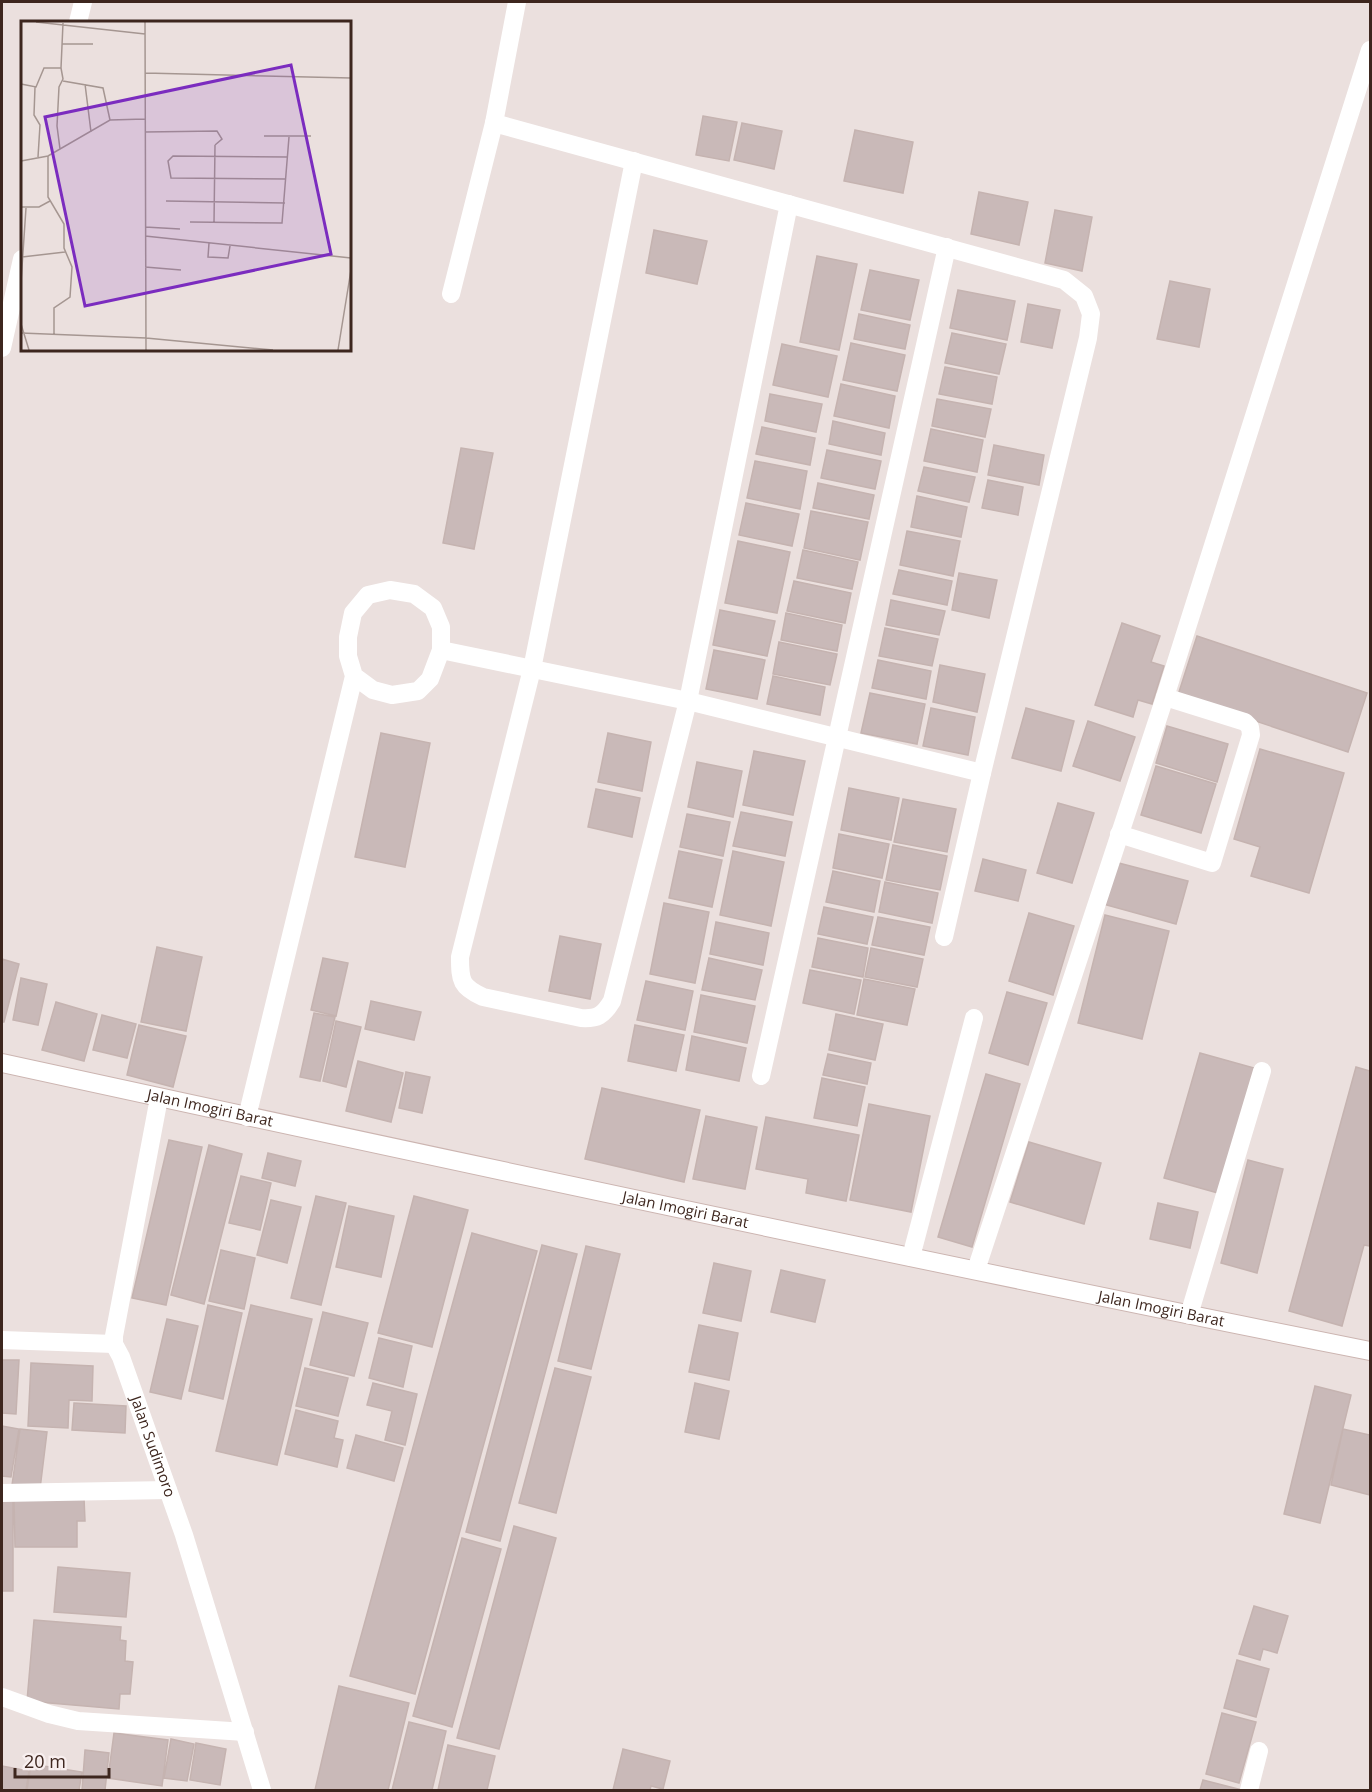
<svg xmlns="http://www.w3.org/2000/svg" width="1372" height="1792" viewBox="0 0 1372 1792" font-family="'Open Sans',sans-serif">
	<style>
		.building { fill: #c9b9b8; stroke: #c5b3b0; stroke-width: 1.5 }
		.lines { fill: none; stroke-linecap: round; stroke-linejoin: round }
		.secondary-casing { stroke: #ccb5b1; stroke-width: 20 }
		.lane { stroke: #fff; stroke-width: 18 }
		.street { stroke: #fff; stroke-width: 18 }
		.secondary { stroke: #fff; stroke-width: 18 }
		.labels { text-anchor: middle; stroke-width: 6; stroke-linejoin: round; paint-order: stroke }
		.street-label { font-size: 15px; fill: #3d261e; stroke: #f8efef }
		.inset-road { fill: none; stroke: #a59691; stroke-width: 1.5 }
		.view { fill: #7b2cbf; fill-opacity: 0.15; stroke: #7b2cbf; stroke-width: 3 }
		.inset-edge { fill: none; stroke: #3d261e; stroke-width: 3 }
	</style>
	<rect width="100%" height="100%" fill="#ebe0de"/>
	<path class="building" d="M703,116l34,6 -8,39 -33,-6z
		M742,123l40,8 -8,38 -40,-9z
		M855,130l58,12 -10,51 -59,-12z
		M979,192l49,10 -9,43 -48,-11z
		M1055,210l37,7 -10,54 -37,-8z
		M654,230l53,11 -10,43 -51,-11z
		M817,256l40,8 -18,86 -39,-8z
		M870,270l49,10 -9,40 -49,-10z
		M1170,281l40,8 -11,58 -42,-8z
		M958,290l57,11 -8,39 -57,-12z
		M1028,304l32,6 -8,38 -31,-6z
		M859,314l51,11 -5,24 -51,-10z
		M952,333l54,11 -7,30 -54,-11z
		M851,343l54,12 -8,36 -54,-11z
		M782,344l55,12 -9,41 -55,-12z
		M945,367l52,10 -5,27 -53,-10z
		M841,384l54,12 -6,32 -55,-12z
		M770,394l52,10 -6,28 -51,-11z
		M937,399l54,10 -6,28 -53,-11z
		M833,421l52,12 -4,22 -52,-11z
		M762,427l53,11 -5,27 -54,-11z
		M931,429l52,11 -6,32 -53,-11z
		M994,445l50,10 -5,30 -51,-10z
		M461,448l32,5 -19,96 -31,-6z
		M827,450l54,11 -6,28 -54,-11z
		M755,461l52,10 -7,38 -53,-11z
		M924,467l51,10 -6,25 -51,-11z
		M988,480l35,7 -5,28 -36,-7z
		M818,483l56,12 -5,24 -56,-11z
		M917,496l50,11 -6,30 -50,-10z
		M746,503l53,11 -7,32 -53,-11z
		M811,511l57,11 -8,38 -56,-12z
		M907,531l53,10 -7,35 -53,-11z
		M738,541l52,11 -13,61 -52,-10z
		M803,550l55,12 -6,27 -55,-11z
		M899,570l53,11 -5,24 -54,-11z
		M959,573l38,7 -8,38 -37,-8z
		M794,581l57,12 -6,30 -58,-12z
		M891,600l54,11 -6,24 -53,-10z
		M720,610l55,11 -8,35 -54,-11z
		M786,613l56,12 -5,26 -56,-11z
		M1122,623l38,13 -9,26 13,4 -12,38 -14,-4 -5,17 -38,-12z
		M885,628l53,11 -6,27 -53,-10z
		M1197,636l170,57 -19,59 -170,-57z
		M779,642l58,12 -7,31 -57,-11z
		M714,650l51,10 -8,39 -51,-10z
		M878,660l53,11 -5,28 -54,-11z
		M940,665l45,9 -8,38 -44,-10z
		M773,676l52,11 -5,28 -53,-11z
		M870,693l55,11 -8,40 -56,-11z
		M931,708l44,9 -7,38 -45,-9z
		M1026,708l48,13 -13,50 -49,-13z
		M1088,721l47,16 -15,44 -47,-15z
		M1167,726l61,18 -11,38 -61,-19z
		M381,733l49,10 -25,124 -50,-10z
		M608,733l43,9 -9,49 -44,-9z
		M1260,749l84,24 -35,120 -58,-17 9,-29 -26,-8z
		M754,751l51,10 -12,54 -50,-10z
		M697,762l45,9 -9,46 -45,-10z
		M1156,766l60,18 -15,49 -60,-18z
		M849,788l50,10 -8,42 -50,-10z
		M596,789l44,9 -8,39 -44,-10z
		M903,799l53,10 -9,43 -53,-10z
		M1058,803l36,10 -22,70 -35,-10z
		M741,812l51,10 -7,34 -52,-10z
		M687,814l43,8 -7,34 -43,-9z
		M839,834l50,10 -7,34 -49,-10z
		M893,845l54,11 -7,34 -54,-10z
		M679,851l43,9 -10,47 -43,-9z
		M733,851l51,11 -13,64 -51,-11z
		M983,859l43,11 -8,31 -43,-10z
		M1115,862l73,19 -12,43 -73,-20z
		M833,871l47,10 -6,31 -48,-10z
		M885,882l53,11 -6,30 -53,-11z
		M664,903l45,9 -14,71 -45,-9z
		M824,907l49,10 -6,27 -49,-10z
		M1029,913l45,13 -21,69 -44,-14z
		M1105,915l64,16 -27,108 -64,-16z
		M878,917l52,10 -6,28 -52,-10z
		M716,922l53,11 -6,32 -53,-11z
		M560,936l41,8 -11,55 -41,-8z
		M818,938l50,10 -5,29 -51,-10z
		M157,947l45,10 -16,74 -45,-9z
		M871,948l52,11 -6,28 -52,-10z
		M323,958l25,5 -12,53 -25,-6z
		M709,958l53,12 -7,30 -53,-10z
		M2,959l17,5 -15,58h-2z
		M810,970l51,10 -7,34 -51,-11z
		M21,978l26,6 -9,41 -25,-5z
		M864,979l51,10 -8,36 -50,-10z
		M646,981l47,10 -8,39 -48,-10z
		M1007,992l40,11 -19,62 -39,-12z
		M701,995l54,11 -8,37 -53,-11z
		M371,1001l50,11 -7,28 -49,-11z
		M56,1002l41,12 -13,47 -42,-11z
		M314,1013l21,4 -15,64 -20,-4z
		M836,1014l47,10 -8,36 -46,-10z
		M102,1015l34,9 -9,34 -34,-8z
		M336,1021l25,6 -15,60 -23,-6z
		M139,1025l47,11 -13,51 -46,-12z
		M635,1025l49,10 -8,36 -48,-10z
		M692,1036l54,12 -7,33 -53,-11z
		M1200,1053l54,15 -36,125 -54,-15z
		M828,1054l43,9 -4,21 -44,-9z
		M358,1061l45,12 -12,49 -45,-11z
		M1356,1067l14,4v175l-6,-1 -22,81 -53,-15z
		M406,1072l24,5 -8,36 -23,-5z
		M986,1074l34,10 -48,163 -34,-10z
		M822,1078l43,9 -8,39 -43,-8z
		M602,1088l98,22 -16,72 -99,-23z
		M869,1104l61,12 -19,96 -61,-12z
		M706,1116l51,11 -12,62 -52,-10z
		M766,1117l93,18 -13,66 -40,-8 2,-14 -52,-10z
		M169,1140l33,7 -36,158 -34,-7z
		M1029,1142l72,21 -17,61 -74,-22z
		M209,1145l33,9 -38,150 -33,-9z
		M268,1153l33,8 -6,25 -33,-8z
		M1248,1160l35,9 -26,104 -36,-10z
		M241,1176l30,7 -11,47 -31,-7z
		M316,1196l30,7 -25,102 -30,-7z
		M414,1196l54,14 -36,137 -54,-14z
		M271,1200l30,7 -14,56 -30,-8z
		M1158,1203l40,9 -8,36 -40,-9z
		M349,1206l45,10 -13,61 -45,-10z
		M472,1233l65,18 -122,443 -65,-18z
		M542,1245l35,9 -77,287 -34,-9z
		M586,1246l34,8 -29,115 -33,-8z
		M221,1250l34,8 -11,51 -35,-8z
		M714,1263l37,8 -10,50 -38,-8z
		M781,1270l44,10 -10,42 -44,-10z
		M208,1305l34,8 -19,86 -34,-8z
		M251,1305l61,14 -35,146 -61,-14z
		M323,1312l45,11 -14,53 -44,-11z
		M167,1319l31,7 -17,73 -31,-7z
		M699,1325l39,8 -9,47 -40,-8z
		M379,1338l33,8 -9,41 -34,-9z
		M2,1360h17l-3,54 -14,-1z
		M31,1363l62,3 -1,35 -23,-1 -1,28 -40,-2z
		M305,1368l43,10 -10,38 -42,-10z
		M555,1368l36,9 -35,136 -37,-10z
		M373,1383l44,11 -12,51 -20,-5 7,-29 -25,-6z
		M695,1383l34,8 -10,48 -34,-7z
		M1315,1386l36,9 -31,128 -36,-9z
		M74,1403l52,3 -1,27 -53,-3z
		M296,1410l42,11 -4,17 9,2 -6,27 -52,-13z
		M2,1426l17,3 -8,48 -9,-1z
		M20,1429l27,3 -7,57 -28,-4z
		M1343,1429l27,6v60l-39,-10z
		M356,1435l47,13 -9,33 -47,-13z
		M84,1498l1,23h-8v26h-62l-1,-48z
		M2,1501h11v90h-11z
		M514,1526l42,12 -57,211 -42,-11z
		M462,1538l39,11 -49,178 -39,-11z
		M58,1567l72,6 -4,44 -72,-5z
		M1254,1606l34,10 -11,37 -14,-4 -3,11 -21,-6z
		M34,1620l87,7 -1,13 6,1 -1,20 8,1 -3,32h-10l-1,15 -92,-8z
		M1237,1660l32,9 -13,48 -32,-9z
		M339,1686l70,17 -21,87h-73z
		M1222,1713l34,9 -17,61 -33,-9z
		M409,1722l37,9 -14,59h-40z
		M114,1733l54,7 -6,46 -54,-8z
		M171,1739l23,5 -7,37 -23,-3z
		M196,1743l30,6 -6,36 -30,-5z
		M448,1745l47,11 -8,34h-49z
		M623,1749l47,12 -7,28 -12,-3 -1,4h-37z
		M85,1750l24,3 -4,37h-23z
		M31,1764l51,8 -3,18h-52z
		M2,1766l27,5 -3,19h-24z
		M1203,1780l39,10h-42z"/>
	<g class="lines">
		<g class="secondary-casing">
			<g id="secondary">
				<path id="s2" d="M2,1063c455,99 911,197 1368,288"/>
			</g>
		</g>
		<path class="lane" d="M1249,1790l10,-39"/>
		<g class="street">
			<path d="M78,22l5,-20"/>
			<path d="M494,123l570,157 20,16 7,18 -3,24 -106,435 -38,164"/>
			<path d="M634,161l-102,508 -72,288c0,24 1,30 23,40l98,21c16,1 22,-2 31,-17l76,-300 101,-497"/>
			<path d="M451,294l43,-171 23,-121"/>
			<path d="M2,348l20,-89"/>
			<path d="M441,650l247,51 294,72"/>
			<path d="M1119,834l93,29 39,-128 -1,-8 -5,-5 -80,-25"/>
			<path d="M761,1076l186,-829"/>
			<path id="s1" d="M159,1098l-45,238v8l7,13 63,178 78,255"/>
			<path d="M247,1117l107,-441 -6,-20v-19l5,-24 15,-18 22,-5 24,4 19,14 8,19v23l-11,29 -12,12 -26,4 -19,-5 -19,-14"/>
			<path d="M911,1257l63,-239"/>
			<path d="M976,1270l189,-573 205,-647"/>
			<path d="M1189,1315l73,-244"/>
			<path d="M2,1340l112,4"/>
			<path d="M2,1493l166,-3"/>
			<path d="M2,1697l47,17 29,7 167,11"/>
		</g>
		<use href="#secondary" class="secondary"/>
	</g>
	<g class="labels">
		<g class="street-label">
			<text dy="5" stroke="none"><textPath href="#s2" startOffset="213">Jalan Imogiri Barat</textPath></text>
			<text dy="5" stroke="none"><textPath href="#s2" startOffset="699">Jalan Imogiri Barat</textPath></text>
			<text dy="5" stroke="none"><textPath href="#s2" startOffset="1185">Jalan Imogiri Barat</textPath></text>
			<text dy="5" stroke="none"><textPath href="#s1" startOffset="360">Jalan Sudimoro</textPath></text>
		</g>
	</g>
	<g transform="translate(21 21)">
		<rect width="330" height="330" fill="#ebe0de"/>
		<path class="inset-road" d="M15,1l109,12M124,1l1,328M41,23h31M124,52l206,5M42,60l40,7 7,32M0,63l15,3 8,-19h17l2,-45M64,63l6,48M14,66l-1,28 6,10 -2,32M124,111l72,-1 5,8 -7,6M243,115h47M39,128l-3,-23 2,-39 4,-8 -2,-11M27,135v41l16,27v24l8,19 -2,30 -16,11v26M0,140l27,-5 62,-36 35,-1M265,158l-115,-1 -3,-17 5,-5 115,1M145,180l119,2M0,186h18l11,-6M169,201l92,1 7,-86M193,202l1,-78M124,206l35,2M124,215l206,22M188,222l-1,14 20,1 2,-12M1,236l43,-5M124,246l36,3M0,261l5,-74M0,303l8,26M0,312l125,5 127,12M317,329l13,-80"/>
		<path class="view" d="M270,44l40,189 -246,52 -40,-189z"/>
		<rect width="330" height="330" class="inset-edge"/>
	</g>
	<rect width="1372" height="1792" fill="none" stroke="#3d261e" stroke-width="6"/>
	<path d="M15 1768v9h94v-9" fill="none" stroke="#3d261e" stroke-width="3"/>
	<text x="24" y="1768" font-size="18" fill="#3d261e" stroke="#f8efef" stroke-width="4.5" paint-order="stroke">20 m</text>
</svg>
